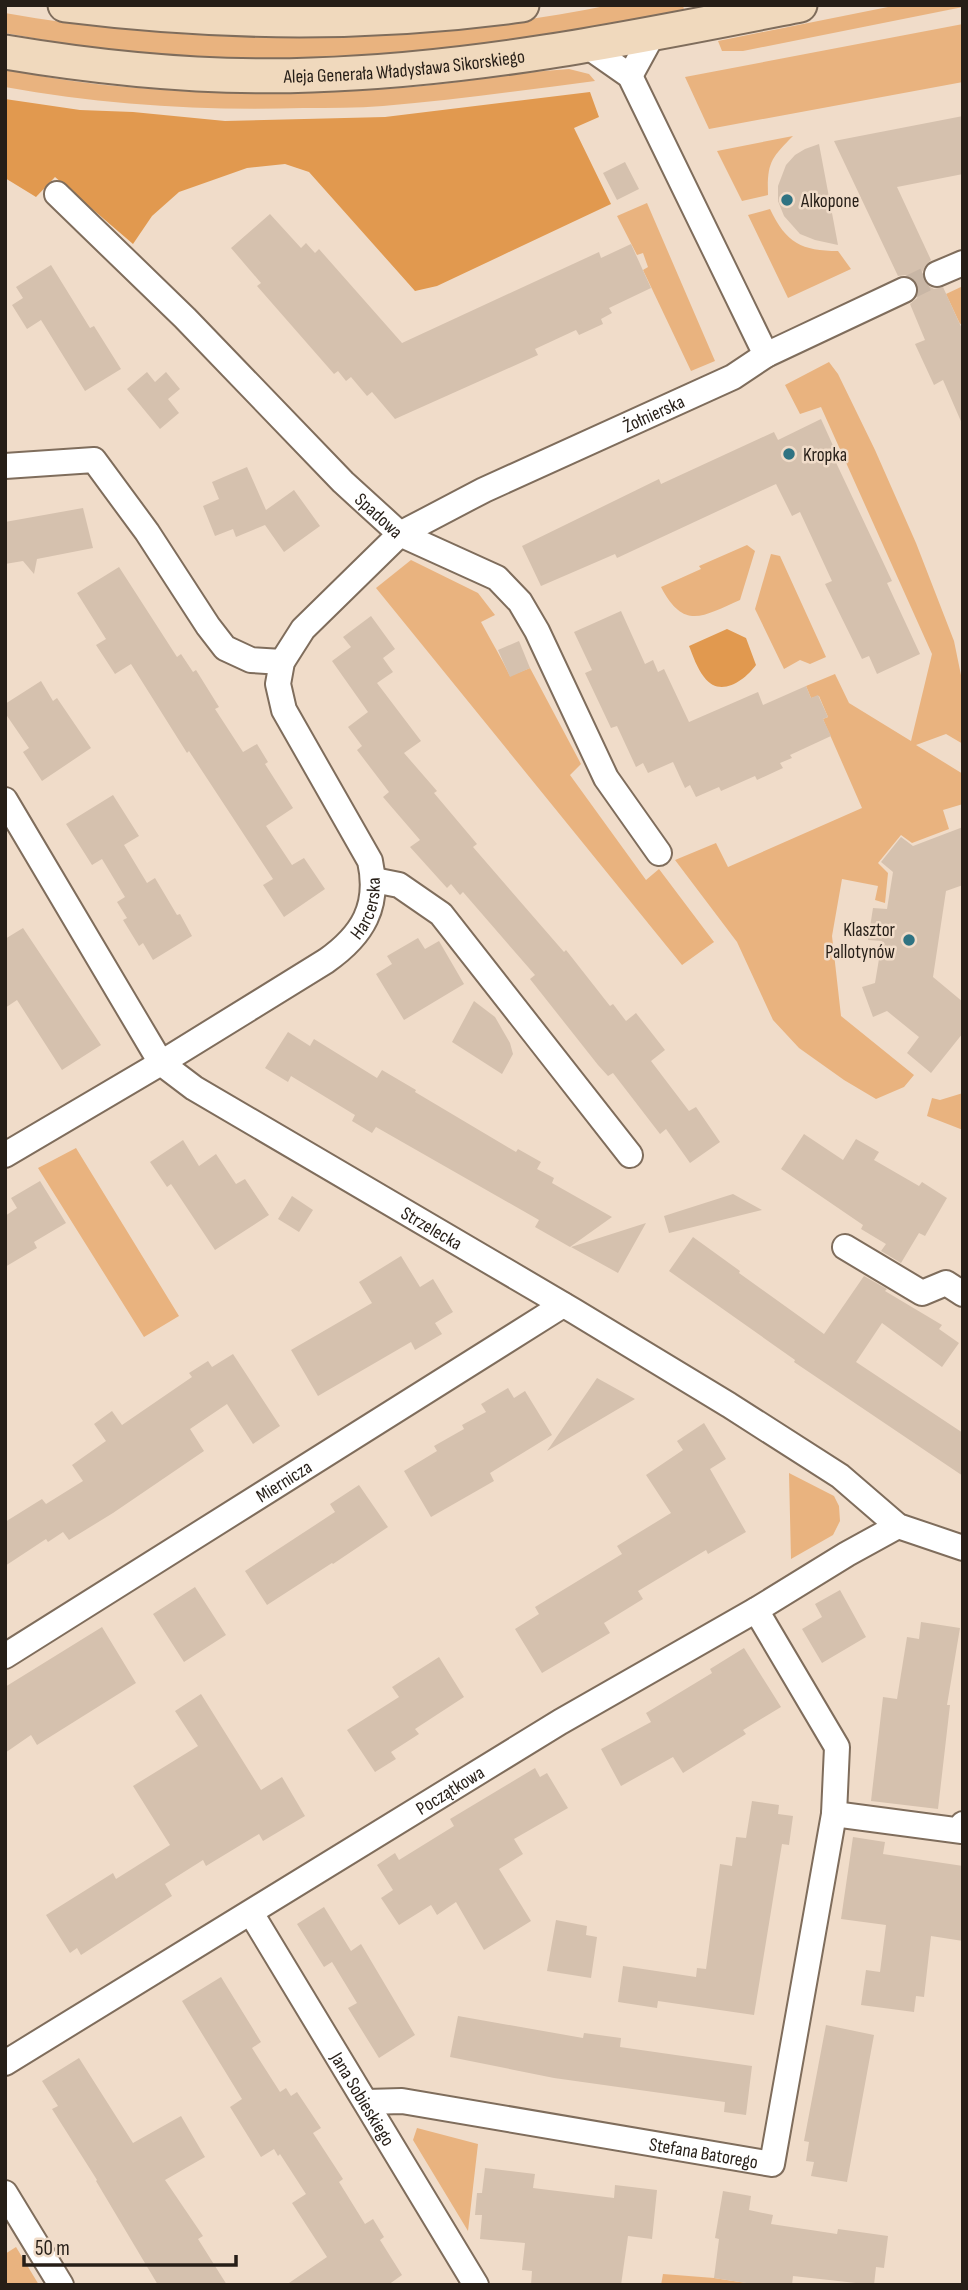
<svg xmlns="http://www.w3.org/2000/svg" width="968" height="2290" viewBox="0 0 968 2290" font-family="'Sofia Sans Condensed',sans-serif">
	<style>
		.green { fill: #e9b37f }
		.forest { fill: #e1994f }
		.building { fill: #d5c1ae }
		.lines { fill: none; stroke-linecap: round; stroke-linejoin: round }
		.minor-tunnel { stroke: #c8b6a5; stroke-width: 24; stroke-dasharray: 24 12; stroke-linecap: butt }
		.minor-casing { stroke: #7f6d5c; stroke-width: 28 }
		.secondary-casing { stroke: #7f6d5c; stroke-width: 37 }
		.minor { stroke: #fff; stroke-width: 24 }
		.secondary { stroke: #f0d9bd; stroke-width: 33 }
		.poi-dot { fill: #2f7382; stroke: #f0dcc9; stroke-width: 2.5 }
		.labels { text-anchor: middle; stroke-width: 5; stroke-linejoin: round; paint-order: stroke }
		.street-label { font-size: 19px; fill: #261e17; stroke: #f0dcc9 }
		.poi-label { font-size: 19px; fill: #261e17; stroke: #f0dcc9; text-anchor: start }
	</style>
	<rect width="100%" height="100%" fill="#f0dcc9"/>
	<path class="green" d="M610,5h73l1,5c-129,26 -258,46 -389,50 -96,2 -195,-9 -290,-27v-20c199,35 408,32 605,-8z
		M898,5h65v2l-220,44h-21l-4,-10z
		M963,24v58l-254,47 -24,-52z
		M569,69l20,5 6,7c-70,9 -141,19 -212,25 -26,2 -53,2 -80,2 -99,3 -200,-3 -298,-21v-17c37,6 74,13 111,16 89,9 178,9 267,3 63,-3 124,-16 186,-20z
		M793,136c-22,22 -26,27 -25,59l-26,6 -25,-50z
		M647,203l68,158 -24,10 -48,-101 5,-3 -5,-14 -6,2 -20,-39z
		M770,209c16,34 32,42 68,42l13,18 -63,29 -40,-83z
		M963,286v37l-3,1 -14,-30z
		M829,362l9,12 37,76 41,93 38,98 9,44v59l-17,-10 -30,11 47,29v30l-20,6 6,19 -37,14 -11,-8 -23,28 10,10 -3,30 -10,-3 3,-14 -36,-7 -10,57 9,80 73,59 -10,12 -28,12 -32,-19 -45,-32 -26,-28 -36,-78 -62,-82 41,-17 12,24 134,-59 -39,-89 5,-2 -9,-21 -8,2 -5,-12 29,-12 14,29 62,38 21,-87 -111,-247 -21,7 -15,-29z
		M747,545l8,6 -15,49c-37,16 -56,31 -79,-13l40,-18 -2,-3z
		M771,554l9,2 46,101 -16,7 -10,-4 -16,9 -29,-60z
		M411,560l67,33 17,22 -14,7c10,19 20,35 29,54l20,-8 51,96 -11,11 76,105 13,-11 55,73 -32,23 -306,-377z
		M963,1093v37l-36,-14 5,-18 8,2z
		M76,1148l103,168 -35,21 -106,-169z
		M789,1473l45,23 5,10 1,15 -7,14 -42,24z
		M417,2128l61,16 -10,87 -55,-91z
		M16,2247l23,38h-34v-31z
		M663,2274l51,4 45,7h-98z"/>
	<path class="forest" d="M590,92l9,25 -25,11 37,76 -174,82 -22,5 -106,-119 -24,-8 -38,4 -68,24 -27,24 -19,28 -78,-67 -19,20 -31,-19v-79l75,11 53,2 92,9 160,-4z
		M727,629l19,9 10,27c-11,15 -36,34 -52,12 -7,-9 -11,-21 -15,-31z"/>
	<path class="building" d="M963,116v58l-66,13 34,73 -5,5 -4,7 2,8 5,6 5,3 9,-2 20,44v95l-20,-46 -9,5 -19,-41 10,-4 -15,-36 7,-6 2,-6 -1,-8 -6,-7 -7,-2 -7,1 -64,-135z
		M819,144l19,101 -23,-5 -15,-6 -16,-18 -6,-15v-15l8,-21 9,-10 10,-6z
		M625,162l14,27 -22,11 -14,-27z
		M270,214l31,34 5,-5 9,10 4,-4 83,94 197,-91 2,6 30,-14 20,44 -42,20 3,5 -11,6 2,5 -24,11 -3,-5 -41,19 3,6 -143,64 -23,-27 -5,4 -16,-19 -5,4 -8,-10 -4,3 -77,-88 4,-3 -30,-35z
		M51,265l39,63 4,-2 27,43 -36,22 -44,-71 -14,9 -15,-24 11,-7 -7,-11z
		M147,372l8,10 11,-10 14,17 -12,10 11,14 -19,16 -33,-40z
		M821,419l14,31 -4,2 61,129 -5,2 33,71 -43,20 -8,-18 -7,3 -37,-75 7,-3 -32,-69 -8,4 -16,-32 -159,74 -2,-4 -74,32 -19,-40 137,-67 2,5 113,-52 4,8z
		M247,467l19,43 28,-20 26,36 -36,26 -19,-27 -29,12 -3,-8 -18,7 -12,-30 16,-7 -7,-17z
		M83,508l10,40 -56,11 -3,15 -11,-13 -18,3v-42z
		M119,567l58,90 4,-3 12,18 3,-2 23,37 -4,2 28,43 14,-8 11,18 -3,2 28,44 -27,18 26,39 12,-7 21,31 -41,28 -21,-32 10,-6 -84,-128 -2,2 -56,-89 -16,10 -19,-29 10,-6 -29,-46z
		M621,611l24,53 8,-4 5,12 6,-3 25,53 69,-30 5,13 43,-19 5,12 7,-3 10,22 -5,2 8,17 -41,19 2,3 -12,5 3,5 -26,12 -2,-4 -34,15 -2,-4 -23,10 -6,-12 -5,3 -12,-26 -25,11 -5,-10 -7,4 -19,-41 -6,2 -26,-55 7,-3 -18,-38z
		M371,616l24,33 -12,9 10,14 -16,11 44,58 -17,12 33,38 -3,2 43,51 -4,3 91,105 2,-2 44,56 3,-2 13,17 10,-8 29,37 -14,11 38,50 7,-4 24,35 -30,21 -24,-34 -6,5 -47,-61 -5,3 -10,-11 -68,-86 5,-4 -72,-83 -3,3 -9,-11 -4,4 -37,-41 10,-7 -37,-43 6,-5 -32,-42 5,-4 -14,-19 20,-15 -36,-51 19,-14 -8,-10z
		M519,641l11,27 -20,9 -12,-27z
		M41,681l12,20 4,-3 34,50 -49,33 -19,-29 6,-4 -24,-35v-9z
		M113,795l26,41 -15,9 23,38 8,-5 22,37 3,-1 12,22 -39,24 -10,-17 -4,3 -16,-26 4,-2 -10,-16 8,-5 -23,-38 -10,6 -26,-41z
		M963,827v58l-17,6 -13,86 30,25v31l-32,40 -24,-20 12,-16 -32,-26 -14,6 -11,-30 13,-4 7,-42 -14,-1 5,-32 14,1 6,-37 -12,-10 20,-25 12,9z
		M23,928l78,117 -39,25 -45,-70 -12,8v-69z
		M418,938l7,11 14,-8 25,43 -60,36 -28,-46 16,-10 -5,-8z
		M474,1001l21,16 15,26 3,11 -11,20 -50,-32z
		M288,1032l22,14 4,-7 63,39 5,-8 34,20 -1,2 101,60 2,-3 23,13 -4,7 17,9 -2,5 60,34 -42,30 -35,-20 4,-7 -163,-93 -4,6 -20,-12 3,-6 -64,-39 -3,6 -23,-14z
		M804,1134l39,26 13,-21 23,13 -5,8 45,26 3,-4 25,16 -22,38 -6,-3 -18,30 -20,-12 5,-7 -25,-15 2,-4 -82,-56z
		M183,1140l16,26 17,-12 20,30 9,-5 24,36 -54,35 -44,-66 -4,3 -17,-25z
		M40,1181l26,42 -32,19 3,6 -32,19v-51l12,-8 -6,-10z
		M733,1194l29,16 -93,23 -5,-17z
		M292,1196l21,14 -14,22 -21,-13z
		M646,1223l-28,50 -47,-26z
		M693,1237l47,34 -1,2 85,61 40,-58 23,13 -2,2 57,34 -3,4 20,14 -17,24 -60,-44 -26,39 107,71v43l-169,-114 1,-2 -126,-89z
		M401,1256l19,31 13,-8 20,33 -18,11 7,11 -27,16 -4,-8 -93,54 -27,-46 81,-47 -13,-21z
		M233,1354l47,72 -27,18 -26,-40 -37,25 14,22 -91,62 -44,27 -6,-8 -15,10 -2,-3 -41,27v-44l37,-23 4,5 37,-23 -11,-16 34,-24 -12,-17 18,-13 10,14 70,-48 -3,-4 19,-12 4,6z
		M597,1378l38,21 -88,52z
		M508,1388l6,10 11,-7 27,44 -62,38 4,8 -63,36 -27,-46 33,-20 -3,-5 30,-17 -2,-4 24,-13 -5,-8z
		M704,1423l22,36 -16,10 36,63 -38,22 -2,-4 -68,41 5,8 -39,24 6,10 -68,40 -27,-44 24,-15 -4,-7 87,-53 -5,-8 54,-33 -25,-38 37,-25 -6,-9z
		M359,1485l29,42 -55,37 -1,-1 -65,42 -22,-34 90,-59 -5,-8z
		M195,1587l31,48 -42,27 -31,-48z
		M840,1590l26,47 -44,26 -20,-34 20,-12 -7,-13z
		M921,1622l39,6 -13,77h3l-12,104 -67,-8 12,-104 14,2 10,-62 12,2z
		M102,1627l34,56 -99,62 -6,-10 -26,18v-66z
		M744,1648l37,59 -38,23 3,4 -63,39 -10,-16 -52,29 -20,-37 50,-27 -5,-9 66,-40 -2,-4z
		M439,1657l25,40 -49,32 4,5 -28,18 5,7 -21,13 -28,-42 52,-33 -7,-10z
		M201,1694l60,96 21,-13 23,39 -42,25 -4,-7 -53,32 -3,-6 -38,24 7,12 -91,59 -4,-7 -7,5 -24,-38 67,-42 3,6 54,-34 -37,-59 65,-40 -23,-35z
		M535,1768l5,9 7,-4 21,35 -54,31 9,15 -24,15 32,52 -47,29 -28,-48 -19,13 -6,-10 -32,20 -18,-27 12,-8 -16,-25 18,-12 4,7 55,-34 -4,-7z
		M752,1801l27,4 -1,9 15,2 -4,29 -7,-1 -28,171 -96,-14 -1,7 -39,-6 5,-36 73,11 1,-9 9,1 14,-105 12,2 4,-29 10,1z
		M853,1837l32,5 -2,12 80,12v75l-32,-5 -7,61 -8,-1 -2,16 -53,-7 5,-35 14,2 6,-47 -45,-6z
		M324,1907l27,44 10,-7 54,91 -36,23 -31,-50 9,-5 -25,-41 -8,5 -27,-43z
		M556,1920l31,6 -1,9 11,2 -6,41 -44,-7z
		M221,1977l40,65 -9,6 28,44 6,-4 5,8 6,-4 24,36 -8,5 30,46 -4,3 26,42 8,-5 11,18 -4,3 22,35 -14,10h-102l41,-28 -35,-54 14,-9 -26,-40 -2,2 -4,-7 -13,8 -31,-50 12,-8 -60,-98z
		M458,2016l125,22 1,-5 37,5 -1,9 132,19 -6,49 -22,-3 1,-10 -171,-24 -104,-21z
		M826,2025l48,10 -27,147 -36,-6 3,-14 -8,-1 3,-19 -5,-1z
		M79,2058l54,85 48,-27 24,41 -40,23 38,56 -5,3 29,46h-69l-62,-104 1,-1 -45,-71 6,-3 -16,-25z
		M485,2168l50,6 -2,14 81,10 1,-13 42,5 -5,49 -24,-3 -7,49h-90l1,-14 -10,-1 3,-27 -45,-4 2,-24h-7l2,-22h5z
		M723,2191l28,5 -2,14 24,5 -2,9 66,10 1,-5 50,7 -4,32 -8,-1 -2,18 -81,-9 -1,9h-33l-45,-7 5,-39 -4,-1z"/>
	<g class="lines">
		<path class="minor-tunnel" d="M904,290l33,-16"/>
		<g class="minor-casing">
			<g id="minor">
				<path d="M587,46l43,30 136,279"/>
				<path d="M630,76l23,-42"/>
				<path id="s1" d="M57,194l128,124 158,164 57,52 97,44 23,24 17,29 69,147 53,75"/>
				<path d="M937,274l26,-11"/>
				<path d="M5,466l89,-6 53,72 61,94 17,22 26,12 31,2"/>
				<path id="s2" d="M5,800l156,263 33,25 380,223 155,94 111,71 58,50 65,22"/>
				<path d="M374,880l25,5 42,29 189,241"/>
				<path id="s3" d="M5,1155l156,-92 165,-102c37,-26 54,-55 44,-100l-86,-151 -6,-26 4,-22 21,-33 97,-95 84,-44 249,-113 33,-22 138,-65"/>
				<path d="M845,1247l77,46 24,-10 17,11"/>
				<path id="s4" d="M5,1656l558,-351"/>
				<path d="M834,1814l128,17 1,-7"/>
				<path id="s5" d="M251,1913l225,372"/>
				<path id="s6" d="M5,2063l555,-341 196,-112 91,-56 51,-28"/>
				<path id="s7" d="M367,2102l35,-1 370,63 62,-350 3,-67 -81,-137"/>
				<path d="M5,2193l56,92"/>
			</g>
		</g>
		<g class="secondary-casing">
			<g id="secondary">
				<path d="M65,5c153,19 304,21 457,0"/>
				<path id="s8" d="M5,52c101,17 204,27 307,23 165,-5 326,-38 488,-70"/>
			</g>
		</g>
		<use href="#minor" class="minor"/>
		<use href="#secondary" class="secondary"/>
	</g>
	<g class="poi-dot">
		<circle cx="787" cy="200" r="7"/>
		<circle cx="789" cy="454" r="7"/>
		<circle cx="909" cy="940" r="7"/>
	</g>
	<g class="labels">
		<g class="street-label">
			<text dy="7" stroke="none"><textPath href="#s8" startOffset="401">Aleja Generała Władysława Sikorskiego</textPath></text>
			<text dy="7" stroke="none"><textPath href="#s3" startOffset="1171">Żołnierska</textPath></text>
			<text dy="7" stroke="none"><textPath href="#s1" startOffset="455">Spadowa</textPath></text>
			<text dy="7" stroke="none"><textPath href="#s3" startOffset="444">Harcerska</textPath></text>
			<text dy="7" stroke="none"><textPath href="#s2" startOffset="623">Strzelecka</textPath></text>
			<text dy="7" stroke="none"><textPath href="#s4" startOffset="329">Miernicza</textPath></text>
			<text dy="7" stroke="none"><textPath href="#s6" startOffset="522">Początkowa</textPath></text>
			<text dy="7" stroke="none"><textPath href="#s5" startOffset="217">Jana Sobieskiego</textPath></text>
			<text dy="7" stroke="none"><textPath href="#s7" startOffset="341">Stefana Batorego</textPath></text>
		</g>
		<g class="poi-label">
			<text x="801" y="207">Alkopone</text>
			<text x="803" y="461">Kropka</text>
			<text x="895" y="936" text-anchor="end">Klasztor<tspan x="895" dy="22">Pallotynów</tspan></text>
		</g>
	</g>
	<rect width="968" height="2290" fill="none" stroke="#261e17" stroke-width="14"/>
	<path d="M24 2255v10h212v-10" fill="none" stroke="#261e17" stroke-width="3.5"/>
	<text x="35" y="2255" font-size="21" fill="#261e17" stroke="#f0dcc9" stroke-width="5" paint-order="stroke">50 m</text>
</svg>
